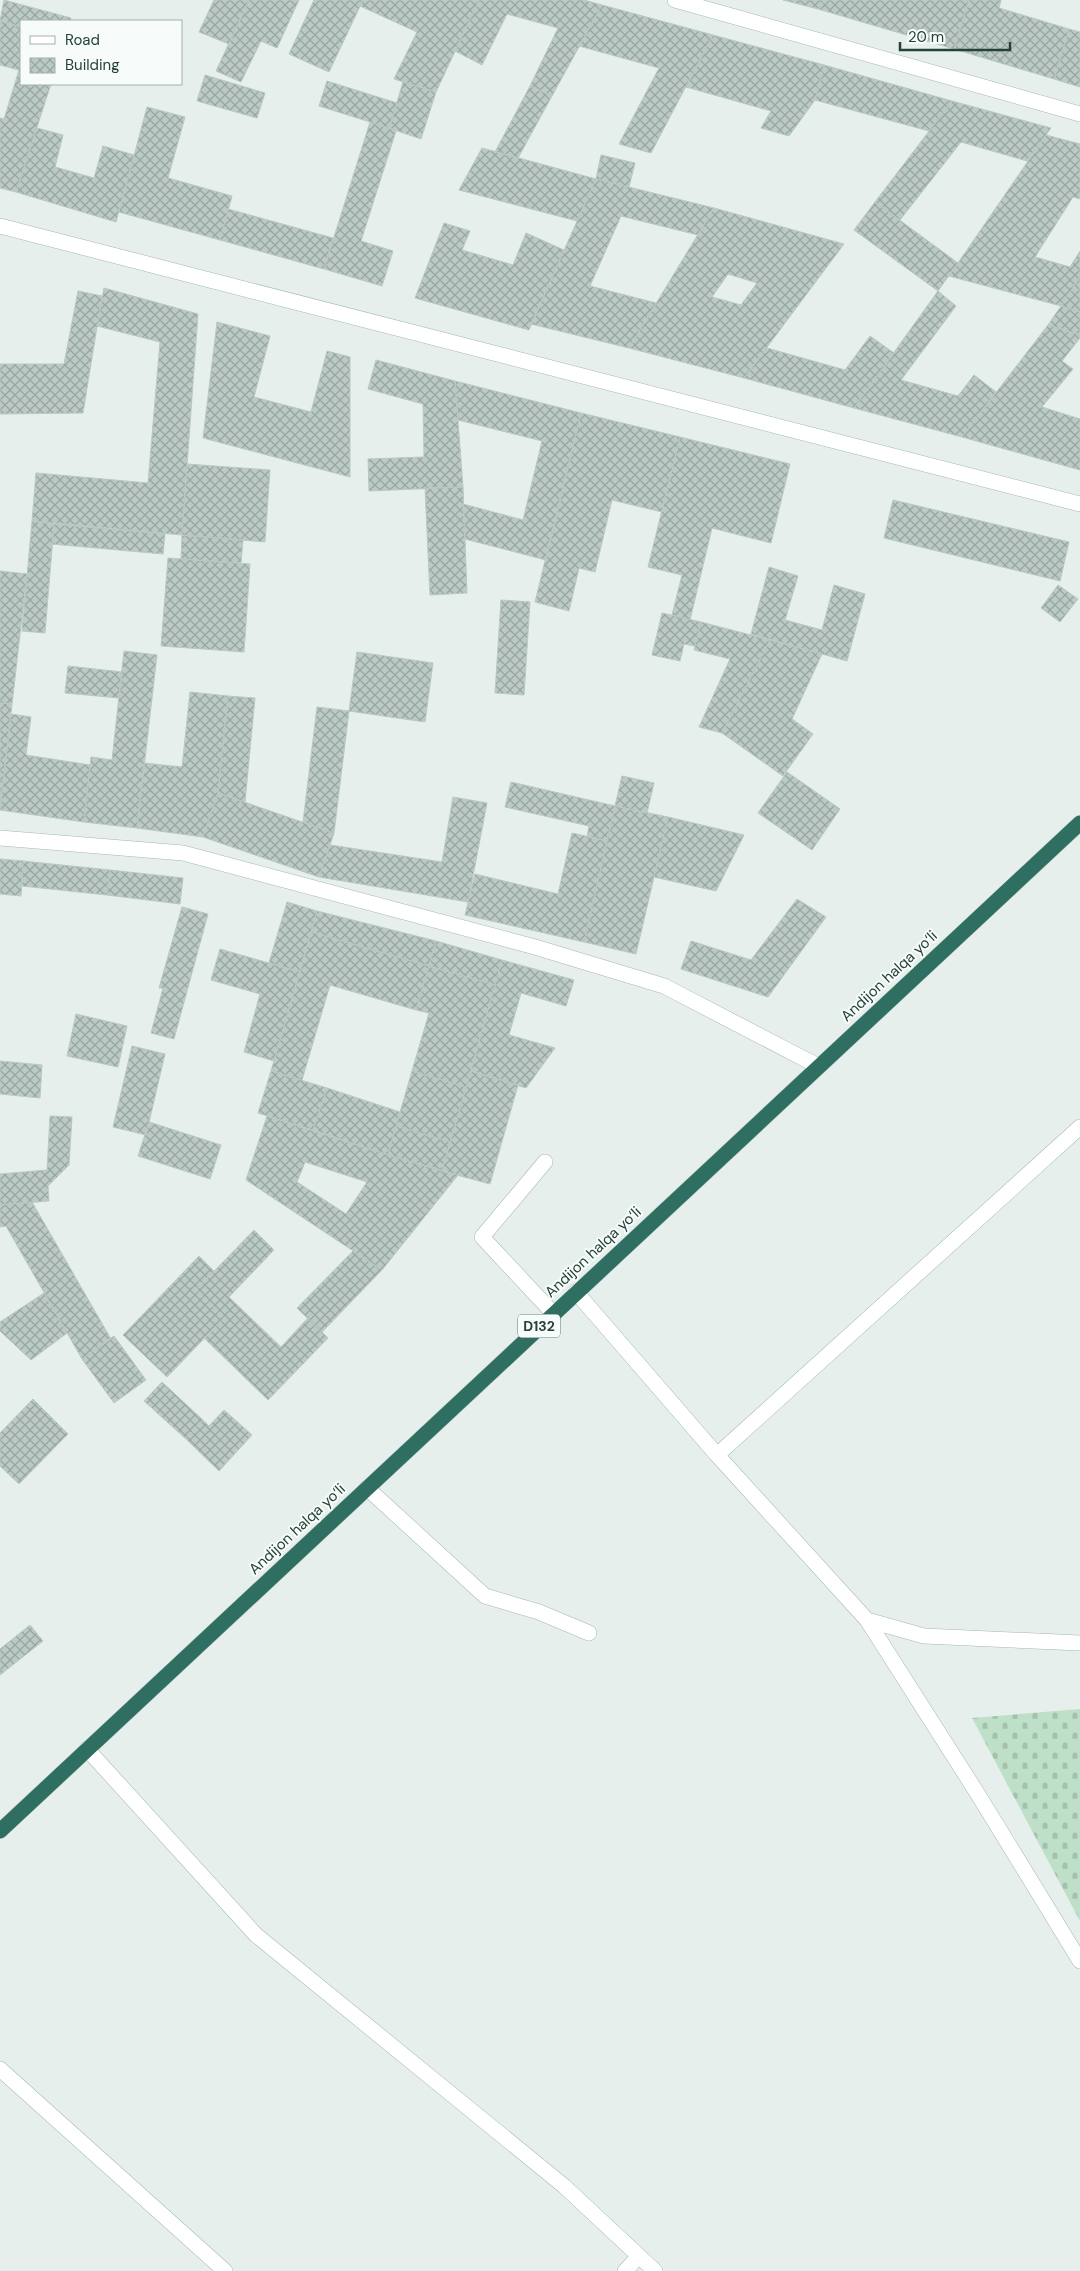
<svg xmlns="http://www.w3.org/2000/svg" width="1080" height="2271" viewBox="0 0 1080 2271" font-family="'DM Sans',sans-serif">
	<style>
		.cemetery { fill: url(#cemetery-stones) }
		.building { fill: url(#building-cross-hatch); stroke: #b8c9c2; fill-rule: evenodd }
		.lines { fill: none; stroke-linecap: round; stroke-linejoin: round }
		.minor-casing { stroke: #a8b8b2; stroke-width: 16 }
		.highway-casing { stroke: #c2cac8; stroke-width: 16 }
		.minor { stroke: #fff; stroke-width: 15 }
		.highway { stroke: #2f6f62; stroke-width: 15 }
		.labels { text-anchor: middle; stroke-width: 4; stroke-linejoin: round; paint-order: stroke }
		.shield { fill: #f7fbf9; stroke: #637a73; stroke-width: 1 }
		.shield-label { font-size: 14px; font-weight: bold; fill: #24423a }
		.street-label { font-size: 15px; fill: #24423a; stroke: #f7fbf9 }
	</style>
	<defs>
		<pattern id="cemetery-stones" width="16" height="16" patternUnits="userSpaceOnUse" patternTransform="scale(1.25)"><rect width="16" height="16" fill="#bfe0c8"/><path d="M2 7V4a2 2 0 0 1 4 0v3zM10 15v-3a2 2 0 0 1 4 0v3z" fill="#a4c1ad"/></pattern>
		<pattern id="building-cross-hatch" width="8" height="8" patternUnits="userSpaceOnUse" patternTransform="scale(1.25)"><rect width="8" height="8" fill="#bbcac4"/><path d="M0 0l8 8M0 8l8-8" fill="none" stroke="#98a6a0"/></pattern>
	</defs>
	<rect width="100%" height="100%" fill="#e6efeb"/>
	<path class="cemetery" d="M1080,1709v212l-108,-203z"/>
	<path class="building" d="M4,0l67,18 -1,3h-49v6l-21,-6z
		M214,0h35l-20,44 -30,-12z
		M249,0h50l-22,48 -16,-7 -20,41 -25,-11z
		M314,0h49l-34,72 -40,-18z
		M363,0h116l-43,92 -42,-13 23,-47 -57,-26z
		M479,0h105l18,5 -50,91 -22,-10 28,-58 -51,-14 -25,51 -27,-14z
		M783,0h42l-7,9z
		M825,0h144l-15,49 -136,-40z
		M969,0h32l-2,8 70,21 -15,50 -100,-30z
		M602,5l111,30 -62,118 -32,-9 40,-76 -80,-22z
		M0,21l21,6v57h30l-35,108 -16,-4v-70l4,1 15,-49 -19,-5z
		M1069,29l11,3v55l-26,-8z
		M713,35l111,30 -9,35 -26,36 -28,-8 10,-17 -85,-24z
		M824,65l128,36 -23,30 -114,-31z
		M205,75l60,18 -8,25 -60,-17z
		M327,81l70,22 -8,25 -70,-22z
		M403,82l33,10 -15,47 -32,-11z
		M530,86l22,10 -34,62 -23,-6z
		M952,101l99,27 -24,33 -66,-19 -61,78 -25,-18z
		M147,107l38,10 -17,61 64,18 -12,44 -101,-28z
		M370,122l26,9 -35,110 32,10 -11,35 -58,-17z
		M37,128l26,7 -8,32 39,11 9,-32 31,9 -18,67 -100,-30z
		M1046,135l34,9v55l-7,-2 -38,60 35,10 10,-16v26l-19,29 -112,-30z
		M482,148l114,31 -19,42 -118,-31z
		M601,155l34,8 -6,24 -33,-8z
		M596,179l118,29 -16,27 -77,-19 -31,70 66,17 -27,45 -98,-24z
		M875,202l83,61 -20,28 -84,-61z
		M714,208l130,36 -100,134 -115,-30zM728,274l29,9 -16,22 -29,-8z
		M228,209l105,29 -9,31 -104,-29z
		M444,223l26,8 -8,19 51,15 13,-32 38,17 -35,80 -114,-32z
		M1080,277v35l-19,-6z
		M104,288l94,26 -16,221 -150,-14 4,-48 112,10 12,-141 -63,-16z
		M78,291l24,5 -19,117 -83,1v-50h64z
		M938,291l18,15 -55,74 57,16 16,-21 22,17 -34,45 -108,-29z
		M1061,306l19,6v23l-32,-10z
		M217,322l53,14 -16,61 57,15 16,-61 23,6v120l-147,-39z
		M1048,325l32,10v3l-18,23 11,8 -31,38 38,12v51l-118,-33z
		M870,336l24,17 -40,55 -110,-30 23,-30 78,22z
		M376,360l79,21 8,106 -94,4 -1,-32 56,-2 -1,-53 -55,-15z
		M455,381l126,32 -35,147 -81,-21 -2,-35 60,16 19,-79 -84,-21z
		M581,413l99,24 -18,75 -50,-12 -17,72 -16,-4 -10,43 -34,-9z
		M680,437l110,27 -19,79 -59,-15 -22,92 -18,-5 10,-40 -34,-8z
		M187,464l83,6 -5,72 -83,-7z
		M463,487l4,106 -37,2 -5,-107z
		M893,500l176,42 -9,39 -176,-43z
		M32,521l22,3 -9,109 -23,-2z
		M54,524l111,10 -2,20 -111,-10z
		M182,535l61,5 -2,23 -60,-4z
		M168,558l82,6 -6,88 -83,-6z
		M769,567l29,9 -13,44 37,10 12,-45 31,9 -18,67 -96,-27z
		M0,571l27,3 -15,130 -12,-1z
		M1058,585l20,14 -18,23 -19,-14z
		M501,600l29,2 -6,93 -29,-2z
		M662,613l39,9 -6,24 -11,-2 -4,17 -28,-6z
		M701,622l69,18 -48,93 -23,-6 31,-68 -36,-9z
		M770,640l52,14 -30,65 21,15 -30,42 -61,-43z
		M124,651l33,4 -20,173 -53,-6 7,-65 21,3z
		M357,652l76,11 -8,59 -76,-11z
		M68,666l54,6 -3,26 -54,-5z
		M190,692l38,4 -10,97 -15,44 -66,-9 7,-65 38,4z
		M228,696l27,2 -10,104 -27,-9z
		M0,703l12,1 -12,104z
		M317,707l32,4 -15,122 -31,-11z
		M11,714l20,3 -5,38 64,10 -6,57 -84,-12z
		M787,772l53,37 -28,41 -54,-37z
		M622,776l32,7 -7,30 -32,-7z
		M511,782l104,24 -8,35 -20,-4 2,-11 -84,-19z
		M218,793l116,40 -15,44 -116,-40z
		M453,797l34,6 -19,99 -149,-25 11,-32 112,17z
		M615,806l53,11 -32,137 -52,-12z
		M668,817l76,18 -28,56 -62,-14z
		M572,833l35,8 -23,101 -119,-27 10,-41 83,20z
		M0,859l23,2 -2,35 -21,-2z
		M23,861l87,9 -3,25 -85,-9z
		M110,870l73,8 -3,26 -73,-9z
		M797,899l29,18 -58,80 -87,-28 10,-28 60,19z
		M287,902l30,9 -17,61 -31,-9z
		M182,907l26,7 -34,125 -23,-6 12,-45h-4z
		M317,911l119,30 -7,25 -118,-34z
		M311,932l118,34 -13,44 -86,-25 -28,95 -31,-9z
		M436,941l66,19 -7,25 -66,-19z
		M220,949l80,23 -26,89 -30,-9 16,-58 -49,-14z
		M502,960l72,20 -8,26 -45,-13 -12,42 46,13 -29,40 -55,-17z
		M429,966l66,19 -29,102 -54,-16 17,-58 -13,-3z
		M76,1014l51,12 -9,41 -51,-11z
		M132,1046l33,8 -19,81 -33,-8z
		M0,1061l42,4 -2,33 -40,-4z
		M271,1071l56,17 -14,42 -55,-17z
		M412,1071l54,16 -16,55 -54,-16z
		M471,1071l47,14 -28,99 -48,-13z
		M327,1088l73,24 -12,43 -75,-25z
		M50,1116l22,1 -3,48 -21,21 1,15 -49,4v-31l47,-4z
		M267,1116l121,39 70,20 -76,95 -136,-90zM305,1162l62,20 -21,32 -49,-32z
		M149,1122l72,23 -11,34 -72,-23z
		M396,1126l54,16 -8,29 -54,-16z
		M32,1202l79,137 -29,20 -76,-133 -6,1v-22z
		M254,1230l20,20 -45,47 52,50 27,-29 20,20 -60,62 -64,-62 20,-20 -28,-28z
		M353,1251l29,19 -60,62 -25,-24z
		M199,1256l15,15 -18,19 28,28 -57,59 -44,-42z
		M44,1293l23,40 -36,27 -31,-29v-9z
		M114,1336l32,44 -32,23 -32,-44z
		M162,1382l41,38 -17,19 -42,-38z
		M33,1399l35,35 -49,50 -19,-18v-33z
		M224,1410l28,25 -33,36 -33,-32 17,-19 6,6z
		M30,1625l13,16 -43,34v-26z"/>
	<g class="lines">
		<g class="minor-casing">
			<path id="minor" d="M675,0l405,114
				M0,226l1080,278
				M0,838l183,15 352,94 129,39 154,80
				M545,1162l-63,75 71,76
				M576,1292l141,163 150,165 57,16 156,7
				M717,1455l363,-328
				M367,1488l118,108 54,16 50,21
				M867,1620l112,176 101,165
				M87,1749l169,186 308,251 91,85
				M0,2069l225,202
				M625,2271l14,-15"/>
		</g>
		<g class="highway-casing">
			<path id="highway" d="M0,1831l1080,-1008"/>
		</g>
		<use href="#minor" class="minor"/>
		<use href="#highway" class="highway"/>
	</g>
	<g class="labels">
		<rect class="shield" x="518" y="1314.5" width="42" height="23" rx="4"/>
		<g class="shield-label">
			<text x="539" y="1331">D132</text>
		</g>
		<g class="street-label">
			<text transform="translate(889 976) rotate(-43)" y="5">Andijon halqa yo‘li</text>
			<text transform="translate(593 1252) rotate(-43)" y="5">Andijon halqa yo‘li</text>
			<text transform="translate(297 1529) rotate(-43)" y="5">Andijon halqa yo‘li</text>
		</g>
	</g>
	<rect x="20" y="20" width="162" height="65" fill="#f7fbf9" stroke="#a3b1ad"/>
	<rect x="30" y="36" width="25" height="8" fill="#ffffff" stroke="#a3b1ad"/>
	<text x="65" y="45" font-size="15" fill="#24423a">Road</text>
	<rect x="30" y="58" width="25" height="15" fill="url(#building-cross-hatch)" stroke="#a3b1ad"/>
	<text x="65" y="70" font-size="15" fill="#24423a">Building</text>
	<path d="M900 42v8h110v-8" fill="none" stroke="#24423a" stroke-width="2.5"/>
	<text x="908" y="42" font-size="15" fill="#24423a" stroke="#f7fbf9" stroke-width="4" paint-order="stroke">20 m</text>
</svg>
